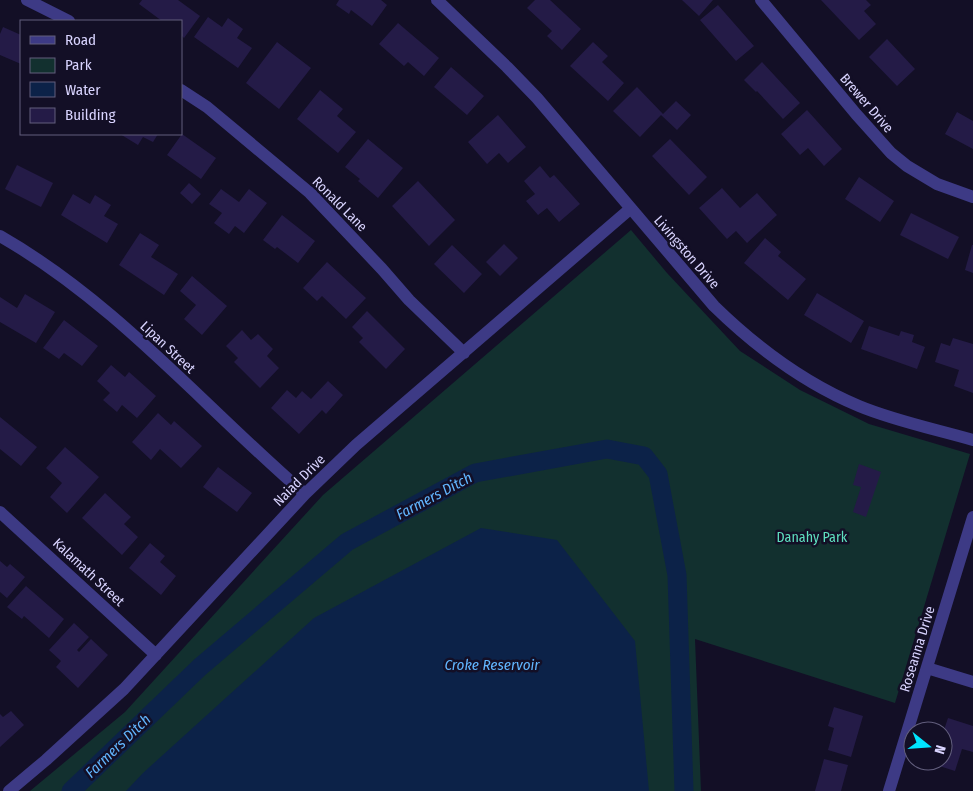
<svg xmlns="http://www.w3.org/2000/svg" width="973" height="791" viewBox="0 0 973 791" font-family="'Fira Sans Condensed',sans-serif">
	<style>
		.green { fill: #12302f }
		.water { fill: #0c2248 }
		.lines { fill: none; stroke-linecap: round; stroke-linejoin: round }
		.canal { stroke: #0c2248; stroke-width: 19 }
		.building { fill: #241b47 }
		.minor { stroke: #3d3a85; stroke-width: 12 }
		.labels { text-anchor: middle; stroke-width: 5; stroke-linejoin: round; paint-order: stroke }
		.street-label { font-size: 14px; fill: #d9d4ff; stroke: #130f26 }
		.park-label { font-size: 14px; fill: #5fe0c0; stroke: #130f26 }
		.water-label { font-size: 15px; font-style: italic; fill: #62b6ff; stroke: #130f26 }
	</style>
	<rect width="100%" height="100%" fill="#130f26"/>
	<path class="green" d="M631,230l36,43 73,78 60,39 69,34 101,30 -75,249 -200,-64 6,152h-671l95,-79 198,-217z"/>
	<path class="water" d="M481,528l76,12 78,101 14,150h-523l17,-18 171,-155z"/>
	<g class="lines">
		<path class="canal" d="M71,791l129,-124 147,-125 128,-69 132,-24 37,7 14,18 19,101 7,216"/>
	</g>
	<path class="building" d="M142,0h36l22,16 -16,22 -3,-3v-14h-19l-23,-17z
		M339,0h42l6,5 -15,21 -21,-16 -2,4 -13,-9z
		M535,0h15l31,29 -19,21 -15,-14 5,-5 -25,-23z
		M682,0h31l-14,16z
		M821,0h45l5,5 -7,6 12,13 -17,16z
		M718,5l36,41 -18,15 -36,-41z
		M208,17l14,10 6,-9 15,11 -6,9 15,10 -14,20 -44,-31z
		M398,23l41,35 -15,18 -16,-14 -4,4 -25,-22z
		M3,27l18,8v29l-21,-9v-21z
		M887,39l28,30 -18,17 -28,-29z
		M277,42l34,26 -32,41 -33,-26z
		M593,42l15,14 -6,6 22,21 -16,18 -38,-35z
		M762,62l38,41 -17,16 -26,-28 -1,1 -12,-12z
		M451,67l33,29 -17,19 -33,-28z
		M637,87l26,27 13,-13 15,14 -14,15 -16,-15 -21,22 -27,-26z
		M320,90l23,19 -6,7 19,16 -18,21 -41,-34z
		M807,110l35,39 -18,17 -16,-18 -8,7 -19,-21z
		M957,112l16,9v28l-28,-15z
		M498,115l28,32 -18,16 -9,-10 -12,11 -19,-22z
		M120,134h38l-5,8 -10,-5 -5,8z
		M182,134l34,24 -15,21 -34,-24z
		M368,139l35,29 -25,30 -20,-17 2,-2 -15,-12z
		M670,139l37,38 -18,18 -37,-39z
		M17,165l36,18 -12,24 -36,-18z
		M540,166l10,12 4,-3 26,29 -21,18 -12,-14 -9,7 -12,-14 9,-7 -11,-13z
		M859,177l35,24 -14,21 -35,-23z
		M418,181l37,39 -26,26 -37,-40z
		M189,183l12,11 -9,10 -12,-11z
		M722,188l18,20 17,-15 20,22 -30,28 -11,-12 -9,8 -28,-31z
		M221,189l18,13 10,-13 18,14 -23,30 -9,-7 -6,8 -15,-11 8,-10 -13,-9z
		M73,194l17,10 5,-9 16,10 -7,11 14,8 -11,19 -46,-28z
		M911,213l48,24 -11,22 -48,-24z
		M282,215l33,26 -17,22 -21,-16 -2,2 -12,-9z
		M140,233l19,12 -8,12 27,17 -14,21 -45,-30z
		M765,238l16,14 -3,4 28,23 -18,21 -44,-37z
		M504,244l14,14 -18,18 -14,-14z
		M452,245l30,29 -18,19 -30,-29z
		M972,245h1v28l-8,-3z
		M327,262l39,36 -20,21 -24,-23 -5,5 -14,-13z
		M192,276l35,30 -25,29 -18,-16 12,-14 -16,-14z
		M817,293l47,28 -13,22 -47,-28z
		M25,294l30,18 -19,31 -36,-21v-25l17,11z
		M367,311l38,38 -19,20 -27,-27 4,-4 -11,-11z
		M64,320l34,26 -16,20 -18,-13 -5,6 -16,-11z
		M869,326l30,10 2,-5 13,4 -2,7 13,5 -8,22 -56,-20z
		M242,330l9,10 7,-6 15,15 -6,7 12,12 -19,20 -26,-26 4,-4 -12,-12z
		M953,338l20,6v49l-19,-7 5,-16 -24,-8 6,-19 9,3z
		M111,365l14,12 4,-5 27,24 -19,22 -15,-13 -5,7 -14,-12 7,-7 -13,-12z
		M328,381l15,14 -17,19 -4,-4 -23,24 -28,-26 16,-18 9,8 6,-7 9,8z
		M158,413l13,12 3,-4 28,25 -21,22 -21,-19 -9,11 -19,-18z
		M0,417l37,30 -16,19 -21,-17z
		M65,447l34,30 -32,36 -17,-16 12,-14 -16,-15z
		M859,464l22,8 -15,45 -13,-5 8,-25 -8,-2z
		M218,467l34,26 -15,19 -34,-25z
		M105,493l26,24 -7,7 14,13 -16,18 -40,-37z
		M150,543l15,13 -5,6 16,14 -15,19 -32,-27z
		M0,561l7,6 3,-3 15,13 -18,21 -7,-6z
		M26,586l38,33 -15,19 -25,-22 -2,3 -15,-12z
		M74,623l15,14 -12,13 2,2 12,-13 17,16 -30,33 -22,-21 5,-6 -12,-11z
		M834,707l29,9 -12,41 -23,-7 6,-22 -6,-2z
		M11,711l13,14 -24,22v-33l3,3z
		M948,718l25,8v26l-11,-3 -7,22 -22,-7 1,-3h9v-28z
		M824,759l24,6 -7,26h-26z"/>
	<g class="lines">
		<path class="minor" d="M27,0l42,21
			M437,0l70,67 30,31 177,208c43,42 90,77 145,100 36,15 76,23 114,34
			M761,0l95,114 35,39 16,13 30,18 36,13
			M181,90l26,17 103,86 72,76 27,31 55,53
			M0,236c117,67 204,171 305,258
			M0,512l156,143
			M927,668l46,14
			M9,791l37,-31 78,-71 181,-195 51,-49 274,-236
			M889,791l84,-274"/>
	</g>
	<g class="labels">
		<g class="street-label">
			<text transform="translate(867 103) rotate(49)" y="5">Brewer Drive</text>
			<text transform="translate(340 204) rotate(45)" y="5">Ronald Lane</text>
			<text transform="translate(687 252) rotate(49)" y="5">Livingston Drive</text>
			<text transform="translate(168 347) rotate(43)" y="5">Lipan Street</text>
			<text transform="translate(299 480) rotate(-45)" y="5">Naiad Drive</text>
			<text transform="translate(89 572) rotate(43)" y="5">Kalamath Street</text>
			<text transform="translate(917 649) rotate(-73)" y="5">Roseanna Drive</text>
		</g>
		<g class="park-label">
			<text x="812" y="542">Danahy Park</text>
		</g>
		<g class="water-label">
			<text transform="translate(434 496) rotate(-28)" y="5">Farmers Ditch</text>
			<text x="492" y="670">Croke Reservoir</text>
			<text transform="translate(118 746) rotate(-44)" y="5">Farmers Ditch</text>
		</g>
	</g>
	<rect x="20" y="20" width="162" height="115" fill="#130f26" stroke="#625e7d"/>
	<rect x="30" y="36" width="25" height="8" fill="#3d3a85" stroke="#625e7d"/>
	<text x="65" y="45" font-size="15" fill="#d9d4ff">Road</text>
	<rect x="30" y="58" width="25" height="15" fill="#12302f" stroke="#625e7d"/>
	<text x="65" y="70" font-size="15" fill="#d9d4ff">Park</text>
	<rect x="30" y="82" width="25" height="15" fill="#0c2248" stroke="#625e7d"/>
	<text x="65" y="95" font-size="15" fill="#d9d4ff">Water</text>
	<rect x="30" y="108" width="25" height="15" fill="#241b47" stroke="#625e7d"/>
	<text x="65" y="120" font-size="15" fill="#d9d4ff">Building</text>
	<g transform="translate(928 746) rotate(107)"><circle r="24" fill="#130f26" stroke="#625e7d"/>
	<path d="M0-4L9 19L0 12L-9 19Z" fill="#00e5ff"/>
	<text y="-8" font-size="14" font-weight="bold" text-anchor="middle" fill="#d9d4ff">N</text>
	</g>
</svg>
